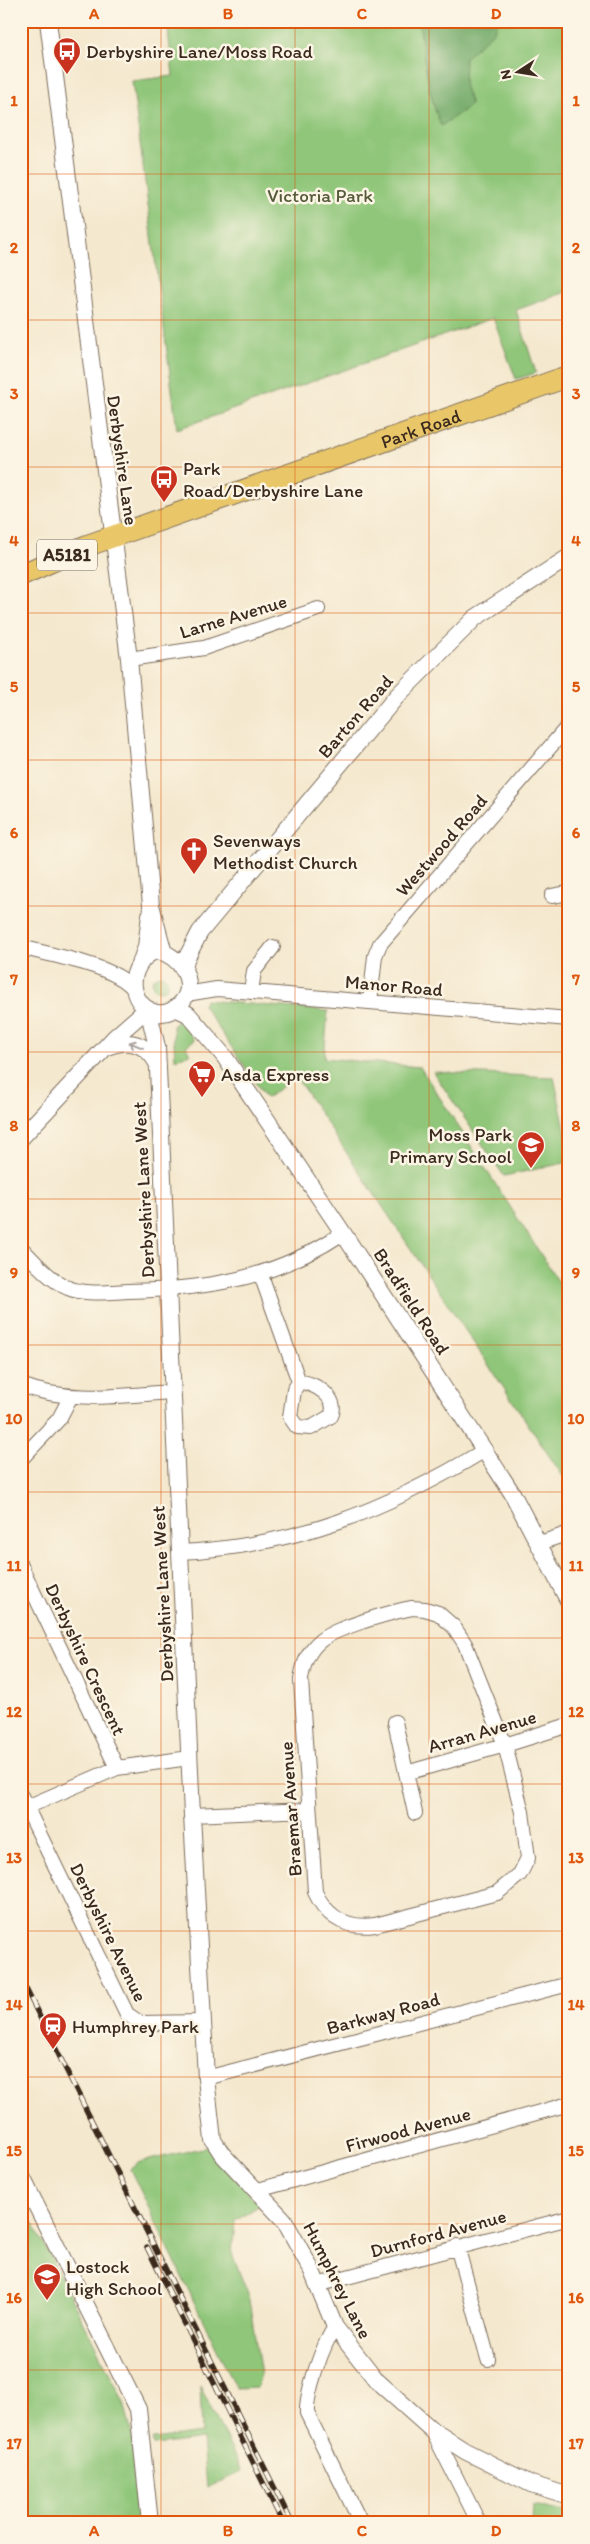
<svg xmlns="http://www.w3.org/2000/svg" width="590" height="2544" viewBox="0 0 590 2544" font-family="Itim,sans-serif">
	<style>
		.green { fill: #8fc679; stroke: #65784c }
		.forest { fill: #73ab69; stroke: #576a44 }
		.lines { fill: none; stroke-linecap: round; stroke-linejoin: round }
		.minor-casing { stroke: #7c6c5c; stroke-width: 16 }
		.tertiary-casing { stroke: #7c6c5c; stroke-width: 18 }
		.primary-casing { stroke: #7c6c5c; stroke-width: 23 }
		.minor { stroke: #fff; stroke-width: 14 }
		.tertiary { stroke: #fff; stroke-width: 16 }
		.primary { stroke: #e9c769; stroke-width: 21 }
		.rail-casing { stroke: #3b2a1e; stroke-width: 5.5 }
		.rail { stroke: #fcf5e5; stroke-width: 4; stroke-dasharray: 11; stroke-linecap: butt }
		.oneway { stroke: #a79f9a }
		.grid { fill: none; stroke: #df570d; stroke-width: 1; stroke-opacity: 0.55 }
		.labels { text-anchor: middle; stroke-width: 5; stroke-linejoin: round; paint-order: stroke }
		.shield { fill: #fcf5e5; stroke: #75675a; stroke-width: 1 }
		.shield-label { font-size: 18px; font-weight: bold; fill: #3b2a1e }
		.poi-label { font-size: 19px; fill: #3b2a1e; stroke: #fcf5e5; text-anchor: start }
		.park-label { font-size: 19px; fill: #545939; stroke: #fcf5e5 }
		.street-label { font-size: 19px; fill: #3b2a1e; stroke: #fcf5e5 }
		.neatline { fill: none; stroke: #df570d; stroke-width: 2 }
		.grid-label { font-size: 16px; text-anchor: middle; font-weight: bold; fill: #df570d }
	</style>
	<rect width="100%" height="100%" fill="#fcf5e5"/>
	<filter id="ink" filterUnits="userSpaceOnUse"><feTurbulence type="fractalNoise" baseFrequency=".02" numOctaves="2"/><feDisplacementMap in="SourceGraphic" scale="10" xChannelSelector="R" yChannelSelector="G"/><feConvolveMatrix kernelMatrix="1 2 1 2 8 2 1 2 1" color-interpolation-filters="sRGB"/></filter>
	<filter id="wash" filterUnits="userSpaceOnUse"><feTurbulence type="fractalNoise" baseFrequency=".0096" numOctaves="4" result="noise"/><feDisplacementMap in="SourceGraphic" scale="20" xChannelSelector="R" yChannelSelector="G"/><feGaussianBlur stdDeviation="1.12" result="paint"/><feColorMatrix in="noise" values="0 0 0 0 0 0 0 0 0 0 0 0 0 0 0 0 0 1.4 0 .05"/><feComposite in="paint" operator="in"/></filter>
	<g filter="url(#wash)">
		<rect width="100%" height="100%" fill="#f4e8ce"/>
		<path class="green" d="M167,21h402v270l-53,19 20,63 -20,6 -23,-61 -316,111 -45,-348 41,-5z
			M152 983a8 8 0 1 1 16 0a8 8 0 1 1-16 0Z
			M205,1000l123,11 -4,47 96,9 149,231v182l-3,1 -270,-404 -30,21 -63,-93z
			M178,1020l5,3 11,17 -8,6 4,8 -15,5 -2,-34z
			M433,1072l121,5 15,71v14l-65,14z
			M207,2147l53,58 -25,16 -3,33 16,40 13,81 -4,13 -21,1 -106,-220 10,-7z
			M21,2199l103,203 7,29 8,92h-118z
			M200,2386l42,85 -35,17 -4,-49 -49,6 -1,-6 49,-6z
			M533,2505l36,8v10h-37z"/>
		<path class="forest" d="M419,21h79l-5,11 -28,26 -1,26 7,21 -30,21c-14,-33 -17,-70 -22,-105z"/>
	</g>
	<g filter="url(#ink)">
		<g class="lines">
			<g class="minor-casing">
				<path id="minor" d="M129,659l75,-11 114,-39
					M552,896l17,-3
					M21,947c31,9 90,17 112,41
					M251,992l3,-21 19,-24
					M186,994l31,-5 352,30
					M370,1002l5,-46 5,-12 189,-219
					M21,1248c14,14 29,32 47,40 17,7 42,4 60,3 81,-2 146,-12 215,-58
					M261,1275l38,107
					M299,1382c15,0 41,16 32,34l-20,12 -14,-1 -7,-10 4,-27z
					M21,1385c48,19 101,10 151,7
					M21,1459l38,-40 12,-23
					M540,1543l29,-10
					M180,1552c117,-6 206,-42 305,-102
					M21,1566l96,202
					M412,1608l13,1 13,4 16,14 11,17 40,101 17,67 6,46 -8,16 -23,19 -122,32c-28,4 -48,-7 -60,-33l-14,-212c5,-40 28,-47 63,-59 16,-5 31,-10 48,-13z
					M395,1722l20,91
					M406,1773l99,-28 64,-20
					M21,1796l106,218 13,9 63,-1
					M27,1807l90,-39 72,-10
					M192,1815l116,-5
					M206,2078l363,-94
					M258,2190l311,-86
					M457,2246l31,113
					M317,2285l252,-67
					M335,2327c-12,17 -29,65 -28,86l54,110
					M432,2430l47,93"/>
			</g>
			<g class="tertiary-casing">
				<path id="tertiary" d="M48,21l81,638 22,246 13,48
					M157,951c22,3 42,32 24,52 -25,28 -61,-7 -42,-38 4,-7 9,-12 18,-14z
					M141,961l5,-14 4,-32
					M184,970l2,-11 14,-27 197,-236 78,-78 94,-61
					M175,1008l13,6 36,42 119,177 169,260 57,109
					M148,1009l9,38 1,22 34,746 14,263 7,62 9,14 62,66 27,49 24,58 42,54 55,49 33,21 66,33 38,12
					M107,1047c21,-9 40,-4 51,18
					M21,1138l94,-101 32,-28
					M21,2175l117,234 12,114"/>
			</g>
			<g class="primary-casing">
				<g id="primary">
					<path id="s1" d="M21,575l65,-29 483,-170"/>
				</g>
			</g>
			<use href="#minor" class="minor"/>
			<use href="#tertiary" class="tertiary"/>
			<use href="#primary" class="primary"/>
			<g class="rail-casing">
				<path id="rail" d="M21,1979l271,544
					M147,2247l136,276"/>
			</g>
			<use href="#rail" class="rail"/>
		</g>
		<defs><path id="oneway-shaft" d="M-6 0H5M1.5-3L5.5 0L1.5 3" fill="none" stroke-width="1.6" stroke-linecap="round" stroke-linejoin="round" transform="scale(1.25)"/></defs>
		<use class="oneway" href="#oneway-shaft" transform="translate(136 1045) rotate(-158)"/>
	</g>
	<path class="grid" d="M161,21v2502M295,21v2502M429,21v2502M21,174h548M21,320h548M21,467h548M21,613h548M21,760h548M21,906h548M21,1052h548M21,1199h548M21,1345h548M21,1492h548M21,1638h548M21,1784h548M21,1931h548M21,2077h548M21,2224h548M21,2370h548"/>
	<defs>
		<g id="bus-pin" transform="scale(1.4375)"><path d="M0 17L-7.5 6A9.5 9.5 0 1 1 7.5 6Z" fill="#c8321e" stroke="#fcf5e5"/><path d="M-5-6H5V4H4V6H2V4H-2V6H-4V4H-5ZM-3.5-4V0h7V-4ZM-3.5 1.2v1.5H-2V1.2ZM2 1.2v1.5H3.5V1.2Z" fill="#fff"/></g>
		<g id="church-pin" transform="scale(1.4375)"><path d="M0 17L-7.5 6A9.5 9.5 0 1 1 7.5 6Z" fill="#c8321e" stroke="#fcf5e5"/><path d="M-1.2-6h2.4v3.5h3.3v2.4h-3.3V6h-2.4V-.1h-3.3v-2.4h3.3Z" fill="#fff"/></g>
		<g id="supermarket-pin" transform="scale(1.4375)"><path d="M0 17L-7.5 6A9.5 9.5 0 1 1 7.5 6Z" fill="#c8321e" stroke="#fcf5e5"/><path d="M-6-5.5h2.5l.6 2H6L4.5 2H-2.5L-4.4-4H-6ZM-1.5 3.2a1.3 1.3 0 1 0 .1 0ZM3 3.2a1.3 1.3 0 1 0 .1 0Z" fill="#fff"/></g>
		<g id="school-pin" transform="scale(1.4375)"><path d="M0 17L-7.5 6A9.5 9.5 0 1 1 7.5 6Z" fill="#c8321e" stroke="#fcf5e5"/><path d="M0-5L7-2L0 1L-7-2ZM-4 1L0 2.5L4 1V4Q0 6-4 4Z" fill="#fff"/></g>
		<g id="station-pin" transform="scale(1.4375)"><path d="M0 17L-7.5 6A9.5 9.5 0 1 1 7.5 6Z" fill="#c8321e" stroke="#fcf5e5"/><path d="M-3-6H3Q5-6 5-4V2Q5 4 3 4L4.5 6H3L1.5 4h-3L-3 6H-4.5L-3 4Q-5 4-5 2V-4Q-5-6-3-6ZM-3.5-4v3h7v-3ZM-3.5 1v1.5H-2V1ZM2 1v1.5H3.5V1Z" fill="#fff"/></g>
	</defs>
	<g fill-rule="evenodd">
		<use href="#bus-pin" x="67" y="51"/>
		<use href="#bus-pin" x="164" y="479"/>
		<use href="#church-pin" x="194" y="851"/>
		<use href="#supermarket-pin" x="202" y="1074"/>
		<use href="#school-pin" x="531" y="1145"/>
		<use href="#station-pin" x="53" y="2026"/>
		<use href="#school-pin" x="47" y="2277"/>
	</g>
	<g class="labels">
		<rect class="shield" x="37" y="539.5" width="60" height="31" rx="4"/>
		<g class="shield-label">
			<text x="67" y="561">A5181</text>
		</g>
		<g class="poi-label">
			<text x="86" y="58">Derbyshire Lane/Moss Road</text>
			<text x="183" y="475">Park<tspan x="183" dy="22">Road/Derbyshire Lane</tspan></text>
			<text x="213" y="847">Sevenways<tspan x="213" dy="22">Methodist Church</tspan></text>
			<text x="221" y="1081">Asda Express</text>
			<text x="512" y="1141" text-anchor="end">Moss Park<tspan x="512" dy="22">Primary School</tspan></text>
			<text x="72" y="2033">Humphrey Park</text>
			<text x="66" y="2273">Lostock<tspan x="66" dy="22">High School</tspan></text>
		</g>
		<g class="park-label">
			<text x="320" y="202">Victoria Park</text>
		</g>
		<g class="street-label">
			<text dy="7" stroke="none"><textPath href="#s1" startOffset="426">Park Road</textPath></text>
			<text transform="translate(123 460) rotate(82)" y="7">Derbyshire Lane</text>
			<text transform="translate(233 616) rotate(-17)" y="7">Larne Avenue</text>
			<text transform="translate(355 716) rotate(-49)" y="7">Barton Road</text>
			<text transform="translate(441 845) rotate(-49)" y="7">Westwood Road</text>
			<text transform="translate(394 985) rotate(5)" y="7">Manor Road</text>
			<text transform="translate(143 1190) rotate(-93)" y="7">Derbyshire Lane West</text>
			<text transform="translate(412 1301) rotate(57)" y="7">Bradfield Road</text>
			<text transform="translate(162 1594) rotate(-93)" y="7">Derbyshire Lane West</text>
			<text transform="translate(86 1659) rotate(65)" y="7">Derbyshire Crescent</text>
			<text transform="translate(482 1731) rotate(-16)" y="7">Arran Avenue</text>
			<text transform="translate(290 1809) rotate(-94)" y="7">Braemar Avenue</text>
			<text transform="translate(109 1932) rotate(64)" y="7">Derbyshire Avenue</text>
			<text transform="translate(383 2013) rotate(-15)" y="7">Barkway Road</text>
			<text transform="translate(408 2129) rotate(-15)" y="7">Firwood Avenue</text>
			<text transform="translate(438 2233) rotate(-15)" y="7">Durnford Avenue</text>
			<text transform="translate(338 2280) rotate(63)" y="7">Humphrey Lane</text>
		</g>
	</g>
	<rect width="590" height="2544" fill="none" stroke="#fcf5e5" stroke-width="55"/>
	<g transform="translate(518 72) rotate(258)" stroke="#fcf5e5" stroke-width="4" paint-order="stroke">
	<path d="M0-4L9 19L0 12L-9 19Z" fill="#3b2a1e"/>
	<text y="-8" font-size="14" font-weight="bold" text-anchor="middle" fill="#3b2a1e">N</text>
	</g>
	<rect x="28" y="28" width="534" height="2488" class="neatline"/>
	<g class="grid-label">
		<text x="94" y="19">A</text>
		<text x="228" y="19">B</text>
		<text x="362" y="19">C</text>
		<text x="496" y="19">D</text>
		<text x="14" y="106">1</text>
		<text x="576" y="106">1</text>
		<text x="14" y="253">2</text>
		<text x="576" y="253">2</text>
		<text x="14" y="399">3</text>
		<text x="576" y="399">3</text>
		<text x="14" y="546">4</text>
		<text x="576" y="546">4</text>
		<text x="14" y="692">5</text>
		<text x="576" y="692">5</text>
		<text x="14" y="838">6</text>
		<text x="576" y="838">6</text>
		<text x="14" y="985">7</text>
		<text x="576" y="985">7</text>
		<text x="14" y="1131">8</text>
		<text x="576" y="1131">8</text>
		<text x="14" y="1278">9</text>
		<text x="576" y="1278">9</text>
		<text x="14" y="1424">10</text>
		<text x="576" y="1424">10</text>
		<text x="14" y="1571">11</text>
		<text x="576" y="1571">11</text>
		<text x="14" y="1717">12</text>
		<text x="576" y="1717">12</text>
		<text x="14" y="1863">13</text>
		<text x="576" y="1863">13</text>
		<text x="14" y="2010">14</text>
		<text x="576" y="2010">14</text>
		<text x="14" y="2156">15</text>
		<text x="576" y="2156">15</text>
		<text x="14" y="2303">16</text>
		<text x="576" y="2303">16</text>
		<text x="14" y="2449">17</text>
		<text x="576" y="2449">17</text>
		<text x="94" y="2536">A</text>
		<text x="228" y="2536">B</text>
		<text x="362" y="2536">C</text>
		<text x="496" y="2536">D</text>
	</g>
</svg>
